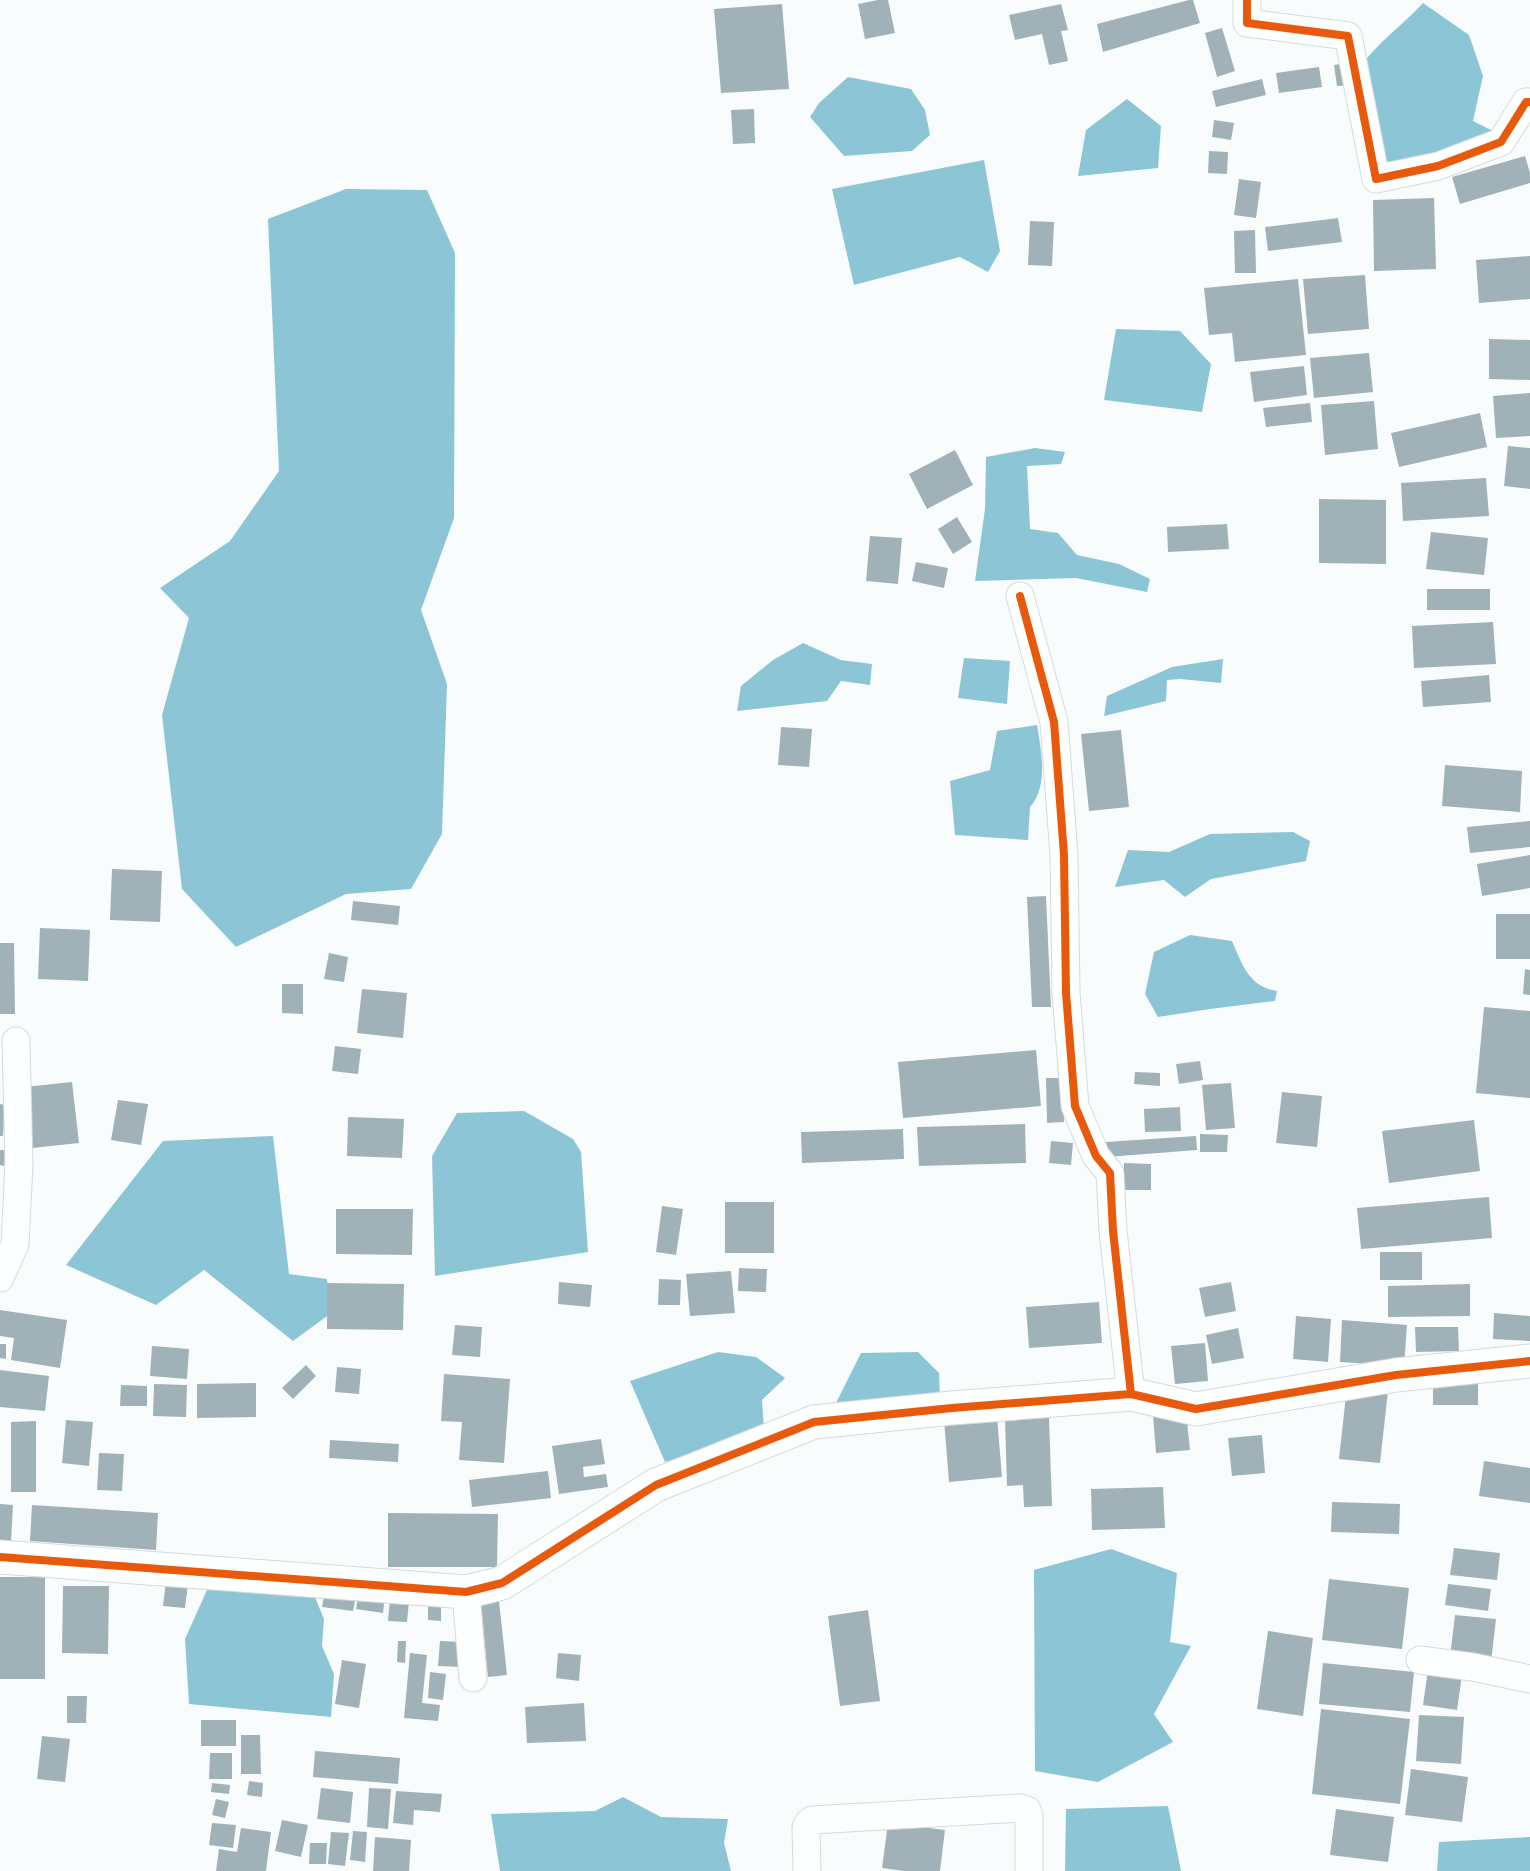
<svg xmlns="http://www.w3.org/2000/svg" width="1530" height="1871" viewBox="0 0 1530 1871" font-family="Raleway,sans-serif">
	<style>
		.water { fill: #8cc6d6 }
		.building { fill: #a0b2b7 }
		.lines { fill: none; stroke-linecap: round; stroke-linejoin: round }
		.street-casing { stroke: #d3dadc; stroke-width: 29 }
		.secondary-casing { stroke: #d3dadc; stroke-width: 35 }
		.street { stroke: #feffff; stroke-width: 27 }
		.secondary { stroke: #feffff; stroke-width: 33 }
		.cycleway-casing { stroke: #f7fdff; stroke-width: 11 }
		.cycleway { stroke: #e8590c; stroke-width: 8 }
	</style>
	<rect width="100%" height="100%" fill="#f9fcfd"/>
	<path class="water" d="M1423,3l46,32 14,41 -10,45 22,11 -55,26 -56,4 -23,-96c17,-24 42,-41 62,-63z
		M848,77l63,12 14,21 5,25 -18,16 -68,5 -34,-39 9,-14z
		M1127,99l34,27 -3,42 -80,8 8,-46z
		M984,160l16,91 -12,21 -28,-15 -106,28 -22,-96z
		M346,189l81,1 28,63 -1,265 -33,92 26,74 -5,150 -31,55 -65,5 -110,53 -54,-58 -20,-174 27,-97 -29,-30 70,-47 49,-70 -11,-252z
		M1116,329l64,2 31,33 -9,48 -98,-12z
		M1035,448l30,4 -4,12 -34,2 3,63 28,4 19,22 42,9 31,15 -3,13 -71,-14 -101,3 10,-72 1,-52z
		M803,643l38,17 31,4 -2,21 -29,-4 -14,20 -90,10 4,-25 32,-26z
		M964,658l46,3 -3,43 -49,-6z
		M1223,659l-2,24 -41,-4 -13,1 -1,21 -62,15 3,-20 65,-29z
		M1037,725c4,25 12,61 -7,82l-2,33 -73,-5 -5,-54 40,-11 7,-39z
		M1293,832l17,9 -4,20 -95,18 -26,18 -21,-17 -49,7 13,-37 41,2 41,-18z
		M1190,935l42,6c10,23 17,46 45,50l-2,10 -65,8 -52,8 -13,-23 9,-42z
		M524,1111l49,28 8,13 7,100 -153,24 -3,-120 25,-43z
		M273,1136l16,138 38,5 3,35 -37,27 -89,-71 -48,35 -90,-40 97,-124z
		M718,1352l38,5 29,21 -23,22 2,28 -99,34 -35,-81z
		M918,1352l21,21 1,25 -104,5 25,-50z
		M1111,1549l66,24 -7,69 21,4 -37,68 19,28 -75,40 -63,-11 -1,-201z
		M211,1581l103,14 10,24 -2,27 12,28 -3,43 -142,-13 -4,-65z
		M623,1797l38,20 67,2 -4,24 7,28h-231l-9,-57 104,-3z
		M1168,1806l13,65h-116l1,-62z
		M1530,1837v34h-93l2,-29z"/>
	<path class="building" d="M878,0h10l7,33 -30,6 -7,-35z
		M1189,0h4l7,23 -97,29 -6,-28z
		M782,4l7,85 -68,4 -7,-84z
		M1061,4l7,26 -7,1 7,30 -19,4 -7,-31 -27,6 -6,-25z
		M1222,28l13,43 -18,6 -12,-44z
		M1346,63l4,22 -13,1 -3,-21z
		M1319,67l3,20 -43,6 -3,-20z
		M1262,79l4,16 -50,12 -4,-16z
		M754,109l1,34 -22,1 -2,-34z
		M1214,120l20,3 -3,17 -19,-3z
		M1209,151l19,1 -1,22 -19,-1z
		M1525,156l5,17v10l-70,21 -8,-27z
		M1239,179l22,3 -5,36 -22,-3z
		M1434,198l2,71 -62,2 -1,-71z
		M1338,218l4,24 -74,9 -3,-24z
		M1030,221l24,1 -2,44 -24,-1z
		M1255,230l1,43h-21l-1,-42z
		M1530,256v43l-51,4 -3,-43z
		M1365,275l4,54 -61,5 -5,-55z
		M1298,279l8,76 -71,7 -3,-29 -23,2 -5,-47z
		M1489,339l41,1v40l-41,-1z
		M1369,353l4,39 -59,6 -4,-40z
		M1304,366l3,29 -53,7 -4,-30z
		M1530,393v43l-34,2 -3,-42z
		M1374,401l4,48 -53,6 -4,-50z
		M1310,403l2,19 -46,5 -3,-19z
		M1480,413l7,34 -88,20 -8,-34z
		M1508,446l22,2v41l-26,-3z
		M955,450l18,35 -46,24 -18,-35z
		M1486,478l3,38 -86,5 -2,-38z
		M1319,499l67,1v64l-67,-1z
		M957,517l15,25 -19,12 -15,-25z
		M1227,524l2,25 -61,3 -1,-25z
		M1431,532l57,6 -4,37 -58,-6z
		M870,536l32,2 -4,46 -32,-3z
		M916,562l32,6 -4,20 -32,-7z
		M1427,589h63v21h-63z
		M1493,622l3,42 -82,4 -2,-42z
		M1489,675l2,27 -68,5 -2,-26z
		M781,727l31,2 -3,38 -31,-2z
		M1121,730l8,77 -40,4 -8,-77z
		M1445,765l77,6 -2,41 -78,-6z
		M1530,821v26l-60,6 -3,-26z
		M1530,855v33l-48,8 -5,-32z
		M112,869l50,2 -2,51 -50,-2z
		M1046,896l5,111h-19l-5,-110z
		M353,901l47,5 -2,19 -47,-5z
		M1496,914h34v45h-34z
		M40,928l50,2 -2,51 -50,-2z
		M0,943h14l1,71h-15z
		M329,953l19,4 -4,25 -20,-3z
		M1525,969l5,1v25l-7,-1z
		M282,984h21v30l-21,-1z
		M362,989l45,4 -4,45 -46,-5z
		M1484,1007l46,4v87l-54,-5z
		M335,1046l26,3 -3,25 -26,-3z
		M1036,1050l5,56 -138,12 -5,-56z
		M1200,1061l3,19 -24,4 -3,-20z
		M1135,1072l25,1v13l-26,-2z
		M1046,1078h17l1,44 -17,1z
		M72,1082l7,61 -47,5 -7,-61z
		M1231,1083l4,45 -29,2 -4,-45z
		M1282,1092l40,4 -5,51 -41,-4z
		M118,1100l30,4 -7,41 -30,-5z
		M0,1104l5,1 -2,31h-3z
		M1180,1107l1,24 -36,1 -1,-23z
		M348,1117l56,2 -2,39 -55,-2z
		M1474,1120l6,51 -91,12 -7,-52z
		M1025,1124l1,39 -107,3 -2,-39z
		M903,1129l1,30 -102,4 -1,-31z
		M1200,1134l28,1 -1,17h-27z
		M1196,1136l1,14 -90,7 -1,-15z
		M1051,1141l22,2 -2,22 -22,-2z
		M0,1150h5l-1,16 -4,-1z
		M1124,1163l27,1v26h-27z
		M1489,1197l3,41 -131,11 -4,-41z
		M725,1202h49v51h-49z
		M662,1206l21,3 -7,46 -20,-3z
		M336,1209h77l-1,46 -76,-1z
		M1380,1252h42v28h-42z
		M739,1268l28,1 -1,23 -28,-1z
		M731,1271l4,42 -45,3 -4,-42z
		M659,1279l22,1 -1,25h-22z
		M559,1282l33,3 -2,22 -32,-3z
		M1231,1282l5,29 -31,6 -6,-29z
		M327,1283l77,1 -1,46 -76,-1z
		M1470,1284v32l-82,1v-31z
		M1099,1302l3,41 -73,5 -3,-41z
		M0,1310l67,10 -7,48 -49,-8 3,-22 -14,-2z
		M1494,1313l36,3v25l-37,-2z
		M1296,1316l35,3 -3,43 -35,-3z
		M1342,1320l65,5 -3,41 -64,-4z
		M455,1325l27,2 -2,30 -28,-2z
		M1415,1327h43l1,24 -43,1z
		M1238,1328l6,30 -32,6 -6,-29z
		M1205,1343l3,38 -33,3 -4,-38z
		M0,1344h6v15l-6,-1z
		M152,1346l37,3 -2,30 -37,-3z
		M306,1365l10,11 -23,23 -11,-11z
		M337,1367l24,2 -2,25 -24,-2z
		M0,1370l49,6 -4,35 -45,-4z
		M444,1374l66,5 -6,84 -45,-3 3,-38 -21,-1z
		M1433,1377h45v28h-45z
		M256,1383v34l-59,1v-34z
		M154,1384l33,1 -1,32 -33,-1z
		M121,1385l26,1v20h-27z
		M1347,1386l41,5 -8,72 -41,-4z
		M1186,1412l4,38 -34,3 -3,-38z
		M997,1417l5,60 -53,5 -5,-62z
		M1049,1418l3,88 -28,1 -1,-22 -16,1 -2,-67z
		M66,1420l27,2 -4,44 -27,-3z
		M36,1421v71h-25v-70z
		M1262,1435l3,38 -33,3 -4,-38z
		M601,1439l4,25 -22,3 1,10 22,-3 2,13 -49,7 -7,-48z
		M330,1440l69,4 -1,18 -69,-4z
		M99,1453l25,1 -2,37 -25,-1z
		M1484,1461l46,7v35l-51,-7z
		M548,1471l3,27 -79,9 -3,-27z
		M1163,1487l2,41 -73,2 -1,-41z
		M1332,1502l68,2 -1,30 -68,-2z
		M0,1504l13,1 -2,37 -11,-1z
		M32,1505l126,8 -2,37 -126,-9z
		M388,1513l110,1 -1,53h-109z
		M1454,1548l46,5 -3,27 -47,-5z
		M167,1573l22,3 -4,32 -22,-2z
		M0,1577h45v102h-45z
		M1329,1579l80,9 -7,61 -80,-9z
		M1448,1584l43,5 -3,22 -43,-6z
		M63,1586h46l-1,68 -46,-1z
		M325,1591l31,5 -3,15 -31,-4z
		M359,1592l26,3 -2,18 -27,-4z
		M390,1599l19,2 -2,21 -19,-1z
		M499,1601l8,74 -19,2 -7,-74z
		M428,1604h13v17l-13,-1z
		M868,1610l12,91 -40,5 -12,-90z
		M1455,1615l41,4 -5,43 -41,-5z
		M1268,1631l45,7 -10,78 -46,-7z
		M398,1641h8l-1,22 -8,-1z
		M440,1641l24,1 -2,25 -24,-1z
		M410,1653l17,2 -5,48 18,2 -2,16 -34,-3z
		M558,1653l23,2 -2,26 -23,-3z
		M342,1660l24,4 -7,44 -24,-4z
		M1323,1663l91,9 -4,40 -91,-8z
		M1428,1670l34,5 -5,35 -34,-5z
		M430,1672l16,2 -3,26 -15,-2z
		M67,1696h20l-1,27h-19z
		M584,1703l2,38 -59,2 -2,-36z
		M1321,1709l89,10 -10,85 -88,-10z
		M1419,1715l45,2 -3,47 -45,-3z
		M201,1720h35v26h-35z
		M241,1735h19l1,39h-20z
		M42,1736l28,3 -5,43 -28,-3z
		M315,1751l85,7 -2,26 -85,-7z
		M210,1753h22v26h-23z
		M1411,1769l57,8 -6,45 -57,-7z
		M249,1781l14,2 -1,14 -15,-2z
		M212,1783l18,2 -1,9 -18,-2z
		M321,1788l32,4 -3,31 -33,-4z
		M369,1788l22,1 -3,40 -21,-2z
		M396,1791l46,3 -2,18 -26,-2 -1,15 -20,-2z
		M216,1799l13,3 -4,16 -13,-3z
		M1336,1809l58,8 -6,45 -58,-7z
		M282,1820l26,5 -7,32 -26,-6z
		M212,1823l24,2 -3,23 -24,-3z
		M888,1823l57,7 -5,41h-36l-22,-3z
		M241,1828l30,4 -5,39h-50l3,-22 18,3z
		M353,1831l14,1 -2,30 -15,-2z
		M331,1832l18,1 -4,33 -17,-2z
		M375,1837l36,3 -2,31h-36z
		M310,1843h17l-1,21h-17z"/>
	<g class="lines">
		<g class="street-casing">
			<path id="street" d="M1247,0v23l101,13 28,143 62,-13 63,-24 25,-40h4
				M1020,596l34,126 10,133 2,138 9,113 21,50 14,17 3,58 18,163
				M0,1278l15,-34 4,-80 -3,-123
				M466,1592l7,86
				M1420,1660l53,7 57,12
				M807,1871l-1,-43 2,-5 4,-3 208,-12 7,2 2,6v55"/>
		</g>
		<g class="secondary-casing">
			<path id="secondary" d="M0,1557l466,35 36,-9 154,-98 158,-63 138,-14 179,-14 65,15 200,-34 134,-14"/>
		</g>
		<use href="#street" class="street"/>
		<use href="#secondary" class="secondary"/>
		<g class="cycleway-casing">
			<path id="cycleway" d="M1247,0v23l101,13 28,143 62,-13 63,-24 25,-40h4
				M1020,596l34,126 10,133 2,138 9,113 21,50 14,17 3,58 18,163
				M0,1557l466,35 36,-9 154,-98 158,-63 138,-14 179,-14 65,15 200,-34 134,-14"/>
		</g>
		<use href="#cycleway" class="cycleway"/>
	</g>
</svg>
